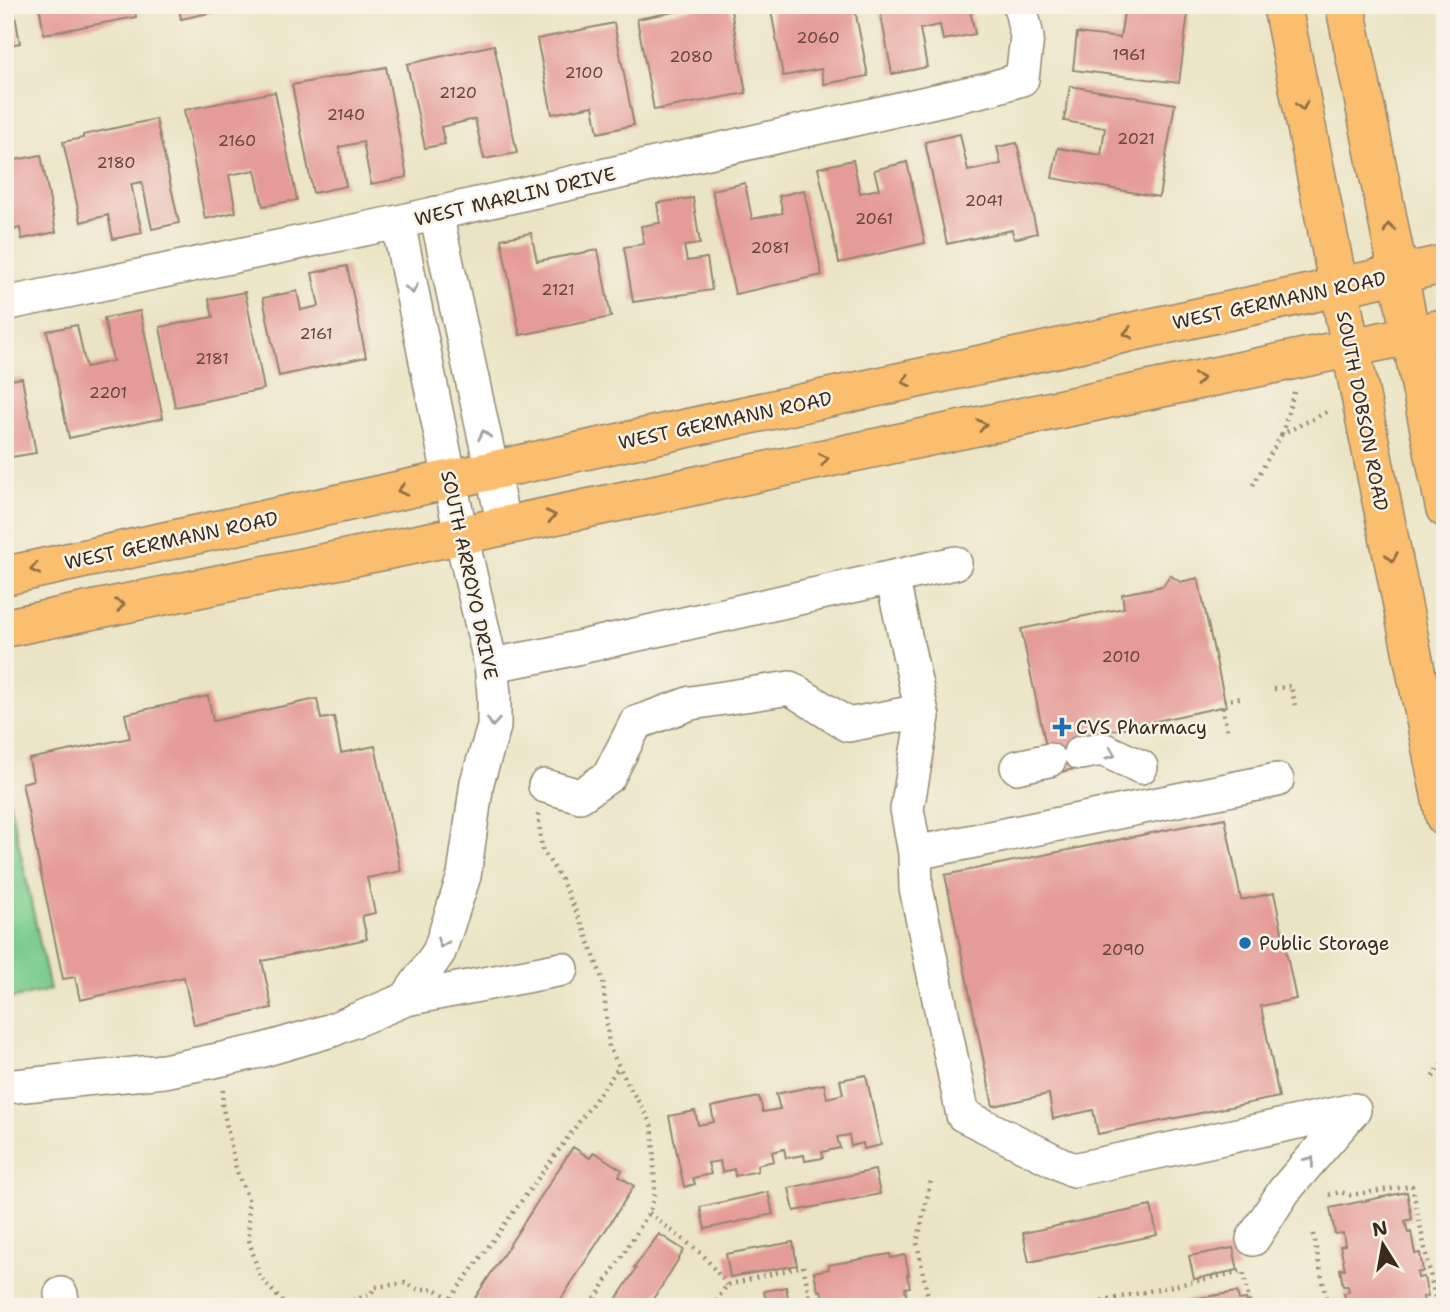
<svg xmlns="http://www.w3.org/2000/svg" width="1450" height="1312" viewBox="0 0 1450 1312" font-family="'Shantell Sans',sans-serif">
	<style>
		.green { fill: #7ecd8e; stroke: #5c7c56; stroke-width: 2 }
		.building { fill: #e59b97 }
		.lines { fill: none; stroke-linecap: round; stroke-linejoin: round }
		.minor-casing { stroke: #938771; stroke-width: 36 }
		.major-casing { stroke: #938771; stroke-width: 41 }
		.path { stroke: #938771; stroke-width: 4.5; stroke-dasharray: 2 5; stroke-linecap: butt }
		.minor { stroke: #fff; stroke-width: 33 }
		.major { stroke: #fabe6e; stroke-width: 38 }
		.oneway { stroke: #916d42 }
		.oneway2 { stroke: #a79f9a }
		.poi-dot { fill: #1f6fb2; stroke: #f7f3e8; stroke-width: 2.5 }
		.labels { text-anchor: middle; stroke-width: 5; stroke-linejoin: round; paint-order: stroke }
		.number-label { font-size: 16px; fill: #66463c }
		.street-label { font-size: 19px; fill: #3b2a1e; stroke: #f7f3e8 }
		.poi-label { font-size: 19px; fill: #3b2a1e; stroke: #f7f3e8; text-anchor: start }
	</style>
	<rect width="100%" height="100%" fill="#f7f3e8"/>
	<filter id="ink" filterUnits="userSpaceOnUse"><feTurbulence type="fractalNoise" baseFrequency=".0143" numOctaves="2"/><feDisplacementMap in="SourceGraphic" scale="14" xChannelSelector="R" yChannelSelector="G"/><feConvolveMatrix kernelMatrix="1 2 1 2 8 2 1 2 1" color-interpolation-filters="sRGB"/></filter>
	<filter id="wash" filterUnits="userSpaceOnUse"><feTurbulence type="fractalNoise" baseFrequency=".00686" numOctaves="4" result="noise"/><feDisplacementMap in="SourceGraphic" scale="28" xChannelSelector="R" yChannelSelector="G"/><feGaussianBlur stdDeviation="1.57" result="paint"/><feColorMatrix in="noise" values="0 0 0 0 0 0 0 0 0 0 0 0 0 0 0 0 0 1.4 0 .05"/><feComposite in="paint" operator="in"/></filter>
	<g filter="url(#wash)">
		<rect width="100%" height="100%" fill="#ebe4c4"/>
		<path class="green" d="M5,780l45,210 -45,10z"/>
		<g id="blocks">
			<path class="building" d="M5,5h8l7,38 -15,3z
				M39,5h95l2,12 -92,17z
				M178,5h64v1l-61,13z
				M710,5h20l16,88 -92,17 -17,-91z
				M770,5h84l14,71 -44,8 -3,-15 -38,7z
				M879,5h90l6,29 -32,6 -3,-15 -20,4 7,38 -35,7z
				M1078,5h111l-10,78 -106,-13 4,-37 43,5 4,-26 -46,-5z
				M614,23l20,102 -36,8 -5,-27 -41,8 -15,-75z
				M494,45l23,108 -33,6 -9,-40 -34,8 4,17 -20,4 -18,-84z
				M386,67l21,110 -36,7 -8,-42 -24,5 7,39 -33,7 -21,-108z
				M1070,86l105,18 -16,93 -107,-19 6,-30 43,7 4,-27 -41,-7z
				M275,92l22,108 -34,6 -8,-36 -26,5 7,37 -31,7 -21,-109z
				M156,119l23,104 -27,6 -10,-47 -11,2 11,49 -29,6 -5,-24 -27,7 -18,-80 20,-4v-3z
				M960,134l8,37 33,-7 -4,-17 20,-4 20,90 -23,6 -2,-9 -65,14 -22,-102z
				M41,155l15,77 -34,7 -2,-11 -15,4v-70z
				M853,160l7,33 19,-4 -5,-19 33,-8 18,81 -86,20 -21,-95z
				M745,183l7,36 31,-6 -4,-17 25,-6 18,85 -87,19 -23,-104z
				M693,198l7,46 -16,2 3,15 20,-3 5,32 -79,12 -9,-55 20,-3 -3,-18 19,-3 -3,-20z
				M531,233l6,28 61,-11 13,67 -91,18 -19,-96z
				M347,266l19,91 -87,19 -16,-78 34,-7 4,19 18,-4 -7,-33z
				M245,292l19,97 -89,18 -15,-80 53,-10 -4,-18z
				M140,311l23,107 -94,20 -22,-107 30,-6 9,42 27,-6 -9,-43z
				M22,378l14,75 -31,5v-77z
				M1170,575l10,7 18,-4 28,128 -149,32 6,29 -31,7 -31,-145 103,-21 -2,-14 41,-8z
				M208,696l5,25 104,-22 4,20 13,-2 7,36 34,-7 26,125 -34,7 8,35 -13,3 5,23 -105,22 10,47 -78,17 -10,-48 -104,23 -5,-23 -12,2 -41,-196 11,-3 -4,-21 101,-21 -5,-24z
				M1225,818l16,82 33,-7 22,106 -35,7 18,91 -181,37 -5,-24 -40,9 -4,-25 -56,12 -48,-231z
				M866,1075l15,70 -17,4 -1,-6 -12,3 -2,-11 -12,2 3,11 -18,4 1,6 -18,3 -1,-6 -18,3 -2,-9 -12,3 2,9 -17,4 1,6 -23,5 -1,-7 -12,3 -2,-11 -12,2 3,11 -18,4 2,6 -11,3 -15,-71 26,-5 3,14 16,-3 -3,-15 48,-10 4,15 17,-3 -4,-15 48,-10 3,14 16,-4 -3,-14z
				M573,1147l17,11 4,-6 28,18 -3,6 15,10 -78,121h-68l-13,-9z
				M875,1170l5,24 -86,17 -5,-23z
				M768,1192l5,22 -68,15 -5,-22z
				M1407,1192l5,27 -7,2 3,12 3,-1 4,22 5,-1 3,18 -6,2 1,5 6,-1 4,19 -5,1 2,10h-78l-3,-14 5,-1 -1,-6h-5l-3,-17h5l-5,-23 5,-1 -2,-12 -8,1 -5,-26z
				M1151,1206l6,29 -128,27 -6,-29z
				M659,1234l25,16 -22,36 -15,21h-36l25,-38 -2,-1z
				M793,1242l4,23 -67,12 -4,-23z
				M1233,1248l5,22 -44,9 -5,-23z
				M890,1254l1,4 14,-3 4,20h-2l3,12 -5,1 2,12 -12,3 1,4h-67l-1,-5 -4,1 -3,-13 -3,1 -4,-19 15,-3 -1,-4z
				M786,1287l4,20h-23l-3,-16z
				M1237,1292l2,8 7,-1 2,8h-60l-2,-7z"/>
		</g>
	</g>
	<g filter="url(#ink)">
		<use href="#blocks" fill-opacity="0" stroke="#938771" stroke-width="2"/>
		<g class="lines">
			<g class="minor-casing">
				<path id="minor" d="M436,213l68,313
					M398,222l63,313 30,130 3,29v33l-17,55 -13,94 -25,76 -33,47
					M5,304l393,-82 590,-133 34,-10 5,-42 -7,-32
					M892,577l31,140 -16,92 8,44 1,35 47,227 110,55 281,-60
					M491,665l50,-9 414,-93
					M1080,753l22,-4 39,18
					M1017,767l32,-7
					M545,786l35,10 29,-20 27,-53 55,-20 99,-15 58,37 73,-14
					M915,853l362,-73
					M5,1087l159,-16 54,-11 42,-9 72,-21 74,-31 156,-30
					M1253,1239l31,-48 70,-81
					M61,1294l2,13"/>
			</g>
			<g class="major-casing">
				<path id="major" d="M1282,5l163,812
					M1345,5l100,503
					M5,576l1440,-312
					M5,628l456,-93 984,-207"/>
			</g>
			<path class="path" d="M1294,392l-12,42 47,-23
				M1253,485l29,-51
				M1274,689l17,-3 4,19
				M1224,701l20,-4
				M1222,707l5,23
				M538,814l4,35 19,30 24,52 18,50 6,66 22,43 19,30 3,14 2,59 -6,20 -59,94
				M1433,1077l12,-18
				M223,1090l-1,14 14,65 12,30 1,41 11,37 27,30
				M1329,1195l11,-3 10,3 62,-9 25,121
				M649,1213l54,42 24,30
				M1313,1234l15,73
				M451,1298l168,-231
				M333,1307l38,-13 4,-7 30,-4 12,6h18l29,18
				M712,1307l15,-22 76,-19 9,41
				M930,1307l-13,-64 14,-63
				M1074,1307l169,-36 7,36"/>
			<use href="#minor" class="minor"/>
			<use href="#major" class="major"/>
		</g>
		<defs><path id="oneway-chevron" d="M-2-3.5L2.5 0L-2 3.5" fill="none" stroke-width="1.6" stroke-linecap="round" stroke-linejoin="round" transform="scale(1.75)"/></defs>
		<g class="oneway">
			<use href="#oneway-chevron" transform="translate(1302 106) rotate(79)"/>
			<use href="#oneway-chevron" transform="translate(1389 228) rotate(-101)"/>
			<use href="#oneway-chevron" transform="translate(1128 333) rotate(168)"/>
			<use href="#oneway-chevron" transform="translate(1199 379) rotate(-12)"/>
			<use href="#oneway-chevron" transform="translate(906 381) rotate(168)"/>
			<use href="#oneway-chevron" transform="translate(982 425) rotate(-12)"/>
			<use href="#oneway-chevron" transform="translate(824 459) rotate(-12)"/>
			<use href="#oneway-chevron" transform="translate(402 490) rotate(168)"/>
			<use href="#oneway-chevron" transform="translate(551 516) rotate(-12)"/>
			<use href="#oneway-chevron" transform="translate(1392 557) rotate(79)"/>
			<use href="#oneway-chevron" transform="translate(35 569) rotate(168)"/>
			<use href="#oneway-chevron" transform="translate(120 605) rotate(-12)"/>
		</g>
		<g class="oneway2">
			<use href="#oneway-chevron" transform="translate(412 289) rotate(79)"/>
			<use href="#oneway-chevron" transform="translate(484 435) rotate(-102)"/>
			<use href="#oneway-chevron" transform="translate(493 722) rotate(95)"/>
			<use href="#oneway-chevron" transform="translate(1111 754) rotate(22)"/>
			<use href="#oneway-chevron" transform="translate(442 943) rotate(110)"/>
			<use href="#oneway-chevron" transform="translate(1310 1161) rotate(-49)"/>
		</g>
	</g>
	<g class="poi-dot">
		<path d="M1058.5 716.5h7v7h7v7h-7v7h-7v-7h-7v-7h7z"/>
		<circle cx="1245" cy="943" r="7"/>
	</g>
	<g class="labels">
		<g class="number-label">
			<text x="818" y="43">2060</text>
			<text x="1129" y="60">1961</text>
			<text x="691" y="62">2080</text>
			<text x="584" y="78">2100</text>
			<text x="458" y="98">2120</text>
			<text x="346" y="120">2140</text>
			<text x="1136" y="144">2021</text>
			<text x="237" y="146">2160</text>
			<text x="116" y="168">2180</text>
			<text x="984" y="206">2041</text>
			<text x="874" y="224">2061</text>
			<text x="770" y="253">2081</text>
			<text x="558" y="295">2121</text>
			<text x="316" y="339">2161</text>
			<text x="212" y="364">2181</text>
			<text x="108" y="398">2201</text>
			<text x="1121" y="662">2010</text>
			<text x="1123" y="955">2090</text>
		</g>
		<g class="street-label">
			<text transform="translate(515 196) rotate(-13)" y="7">WEST MARLIN DRIVE</text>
			<text transform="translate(1279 300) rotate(-12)" y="7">WEST GERMANN ROAD</text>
			<text transform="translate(1363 411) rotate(79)" y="7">SOUTH DOBSON ROAD</text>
			<text transform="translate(725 420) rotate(-12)" y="7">WEST GERMANN ROAD</text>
			<text transform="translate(171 540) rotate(-12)" y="7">WEST GERMANN ROAD</text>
			<text transform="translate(470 575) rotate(78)" y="7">SOUTH ARROYO DRIVE</text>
		</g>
		<g class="poi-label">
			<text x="1076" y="734">CVS Pharmacy</text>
			<text x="1259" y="950">Public Storage</text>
		</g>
	</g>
	<rect width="1450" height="1312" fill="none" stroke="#f7f3e8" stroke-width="28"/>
	<g transform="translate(1383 1245) rotate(349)" stroke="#f7f3e8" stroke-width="5" paint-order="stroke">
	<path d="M0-5L12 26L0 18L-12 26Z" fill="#3b2a1e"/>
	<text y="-10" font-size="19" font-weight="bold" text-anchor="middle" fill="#3b2a1e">N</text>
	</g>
</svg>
